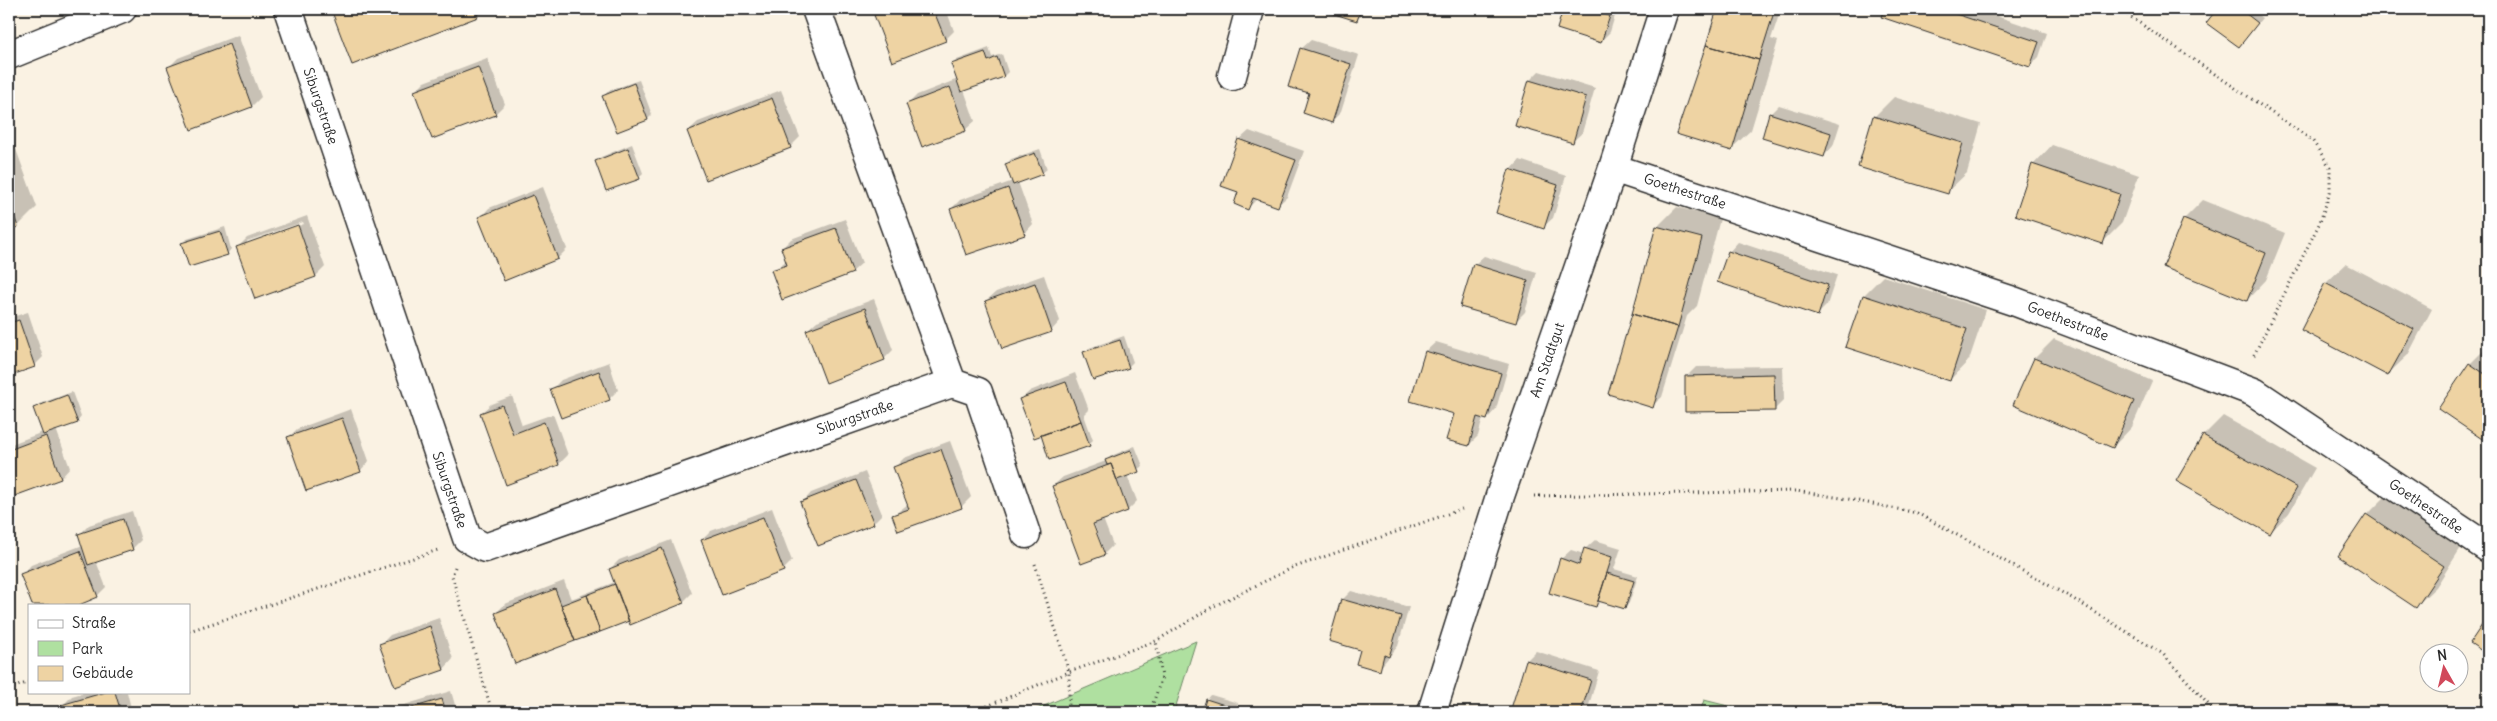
<svg xmlns="http://www.w3.org/2000/svg" width="2497" height="721" viewBox="0 0 2497 721" font-family="Delius,sans-serif">
	<style>
		.green { fill: #afe0a0; stroke: #6d8666 }
		.shadow { fill: #0003; fill-rule: evenodd }
		.building { fill: #eed3a3; stroke: #2b2b2b }
		.lines { fill: none; stroke-linecap: round; stroke-linejoin: round }
		.minor-casing { stroke: #2b2b2b; stroke-width: 31 }
		.path { stroke: #2b2b2b; stroke-width: 3; stroke-dasharray: 1 4; stroke-linecap: butt }
		.minor { stroke: #fff; stroke-width: 28 }
		.labels { text-anchor: middle; stroke-width: 5; stroke-linejoin: round; paint-order: stroke }
		.street-label { font-size: 14px; fill: #2b2b2b; stroke: #fff }
	</style>
	<rect width="100%" height="100%" fill="#faf2e3"/>
	<filter id="ink" filterUnits="userSpaceOnUse"><feTurbulence type="fractalNoise" baseFrequency=".02" numOctaves="2"/><feDisplacementMap in="SourceGraphic" scale="10" xChannelSelector="R" yChannelSelector="G"/><feConvolveMatrix kernelMatrix="1 2 1 2 8 2 1 2 1" color-interpolation-filters="sRGB"/></filter>
	<g filter="url(#ink)">
		<path class="green" d="M1196,641l-22,71h-144z
			M1704,700l48,12h-52z"/>
		<path class="shadow" d="M332,9h153l-8,7 -124,47z
			M882,9h64l8,22 -9,9 -70,-25z
			M1322,9h44l-9,11z
			M1565,9h52l-7,23 -9,9 -43,-12z
			M1718,9h63l-10,30 7,2 -27,89 -20,19 -23,-104z
			M1885,9h91l71,24 -8,24 -9,9 -147,-50z
			M2218,9h32l12,9 -23,28 -31,-24z
			M238,35l23,62 -9,9 -60,23 -23,-62 9,-9z
			M1311,40l48,15 -18,57 -10,10 -20,-29 -10,-44z
			M989,48l3,9 10,-3 6,18 -4,4 -40,14 11,31 -10,9 -57,-26 9,-9 41,-16 -5,-15 4,-4z
			M487,58l18,46 -10,10 -80,-23 9,-9z
			M1539,71l56,17 -13,45 -10,9 -42,-62z
			M639,80l13,35 -4,4 -31,12 -13,-35 4,-5z
			M781,90l19,47 -10,10 -102,-16 10,-9z
			M1894,97l87,27 -14,49 -20,19 -73,-75z
			M1779,105l61,19 -7,22 -9,10 -54,-42z
			M9,130l28,77 -19,19 -9,3z
			M1249,131l55,20 -17,46 -10,9 -20,-7 -9,9 -8,-17 -1,-51z
			M632,144l11,29 -4,4 -43,-16 5,-4z
			M2052,145l87,30 -17,48 -20,20 -69,-78z
			M1040,149l7,20 -5,4 -24,9 15,42 -9,10 -73,-25 9,-9 53,-19 -6,-17 4,-5z
			M1520,160l46,16 -13,42 -10,9 -32,-57z
			M543,187l24,62 -9,9 -54,21 -24,-61 9,-10z
			M2203,200l82,33 -19,47 -19,20 -63,-81z
			M1677,207l43,12 -23,87 -10,10 -25,81 -10,9 5,-179z
			M307,216l18,51 -9,9 -78,-29 9,-9zM303,222l1,2 -57,20v-3z
			M845,219l17,44 -10,9 -79,-1 14,-11 -5,-12 9,-9z
			M225,227l6,22 -4,5 -44,-11 4,-4z
			M1738,242l99,33 -10,30 -9,9 -89,-62z
			M1484,256l53,16 -12,40 -10,10 -41,-57z
			M2346,264l86,45 -24,46 -20,19 -86,-45 24,-46z
			M1044,275l16,46 -9,10 -65,-30 10,-9z
			M1883,276l103,34 -17,50 -19,20 -103,-34 17,-51z
			M874,299l19,51 -9,9 -77,-29 10,-9z
			M28,312l15,45 -9,9 -25,9v-57z
			M1124,336l9,26 -5,5 -44,-14 5,-5z
			M2054,339l98,42 -20,46 -19,20 -98,-43 20,-46z
			M1436,342l73,22 -13,45 -9,10 -4,-1 -5,18 -9,9 -13,-32 -44,-13 14,-49z
			M2488,346v96l-49,-34 31,-44z
			M609,362l9,28 -9,9 -57,-10 9,-9z
			M1783,366l1,34 -9,9 -89,-32 10,-10z
			M1075,373l14,37 -5,5 9,25 -4,4 -48,-10 -21,-34 10,-9z
			M72,392l9,25 -4,5 -21,7 14,39 -9,10 -52,18v-51l34,-13 -9,-24 5,-4z
			M512,396l10,29 31,-11 15,41 -9,9 -52,19 -26,-70 10,-9z
			M351,409l18,52 -9,10 -72,-33 9,-9z
			M2223,416l92,52 -26,45 -19,20 -92,-53 26,-45z
			M950,441l21,56 -9,9 -63,24 -5,-15 14,-11 -13,-37 9,-9z
			M1135,446l8,20 -16,9 10,26 -9,9 -25,9 10,26 -9,9 -51,-68 10,-9 43,-16 5,-5zM1092,518l12,33h-2l-13,-32z
			M865,472l17,42 -9,9 -71,-20 9,-10z
			M2386,496l76,50 -26,41 -20,19 -49,-91z
			M772,508l20,53 -9,9 -81,-30 9,-9z
			M132,511l9,29 -9,9 -36,12 10,26 -9,9 -75,-21 9,-10 52,-20 -3,-11 9,-9z
			M671,540l21,53 -9,9 -54,16 -133,-5 9,-9 59,-23 7,18 44,-17 -5,-13 9,-9z
			M1595,540l26,8 -7,21 24,7 -9,27 -4,5 -24,-7 -5,5 -35,-47 10,-9 13,4 1,-5z
			M1351,591l58,16 -11,39 -19,23 -17,-20 -20,-49z
			M439,618l14,41 -9,10 -63,-25 9,-9z
			M1536,651l63,20 -12,41h-76l16,-52z
			M451,691l6,21h-68l5,-4z
			M86,692h41l5,20h-68l-2,-6 10,-10z
			M1211,695l27,8 -3,9h-32l4,-12z"/>
		<path class="building" d="M331,9h144l3,8 -126,48z
			M890,9h43l13,32 -54,21 -18,-47z
			M1318,9h43l-4,12z
			M1563,9h23l24,7 -9,27 -44,-14z
			M1717,9h58l-16,51 -53,-15z
			M1884,9h57l98,33 -9,25 -149,-50z
			M2217,9h23l18,14 -19,24 -33,-24z
			M229,44l23,63 -61,23 -24,-63z
			M1706,45l53,15 -27,91 -56,-17z
			M1300,48l51,16 -19,59 -29,-10 6,-20 -21,-6z
			M985,52l3,9 9,-4 7,20 -43,15 -10,-28z
			M478,67l18,48 -64,24 -18,-48z
			M1529,80l57,17 -13,46 -58,-17z
			M634,83l14,37 -31,12 -15,-36z
			M950,87l16,44 -44,16 -16,-43z
			M772,98l19,50 -85,32 -19,-49z
			M1769,113l62,20 -7,24 -62,-19z
			M1873,116l90,27 -15,51 -90,-27z
			M1238,139l58,21 -18,47 -25,-9 -5,12 -14,-6 4,-12 -17,-6z
			M628,148l12,31 -34,12 -11,-30z
			M1035,153l8,21 -30,11 -8,-21z
			M2032,164l88,30 -17,50 -88,-29z
			M1509,169l49,16 -14,44 -48,-16z
			M1008,188l17,47 -59,20 -16,-46z
			M533,195l25,64 -54,22 -26,-64z
			M9,201l9,26 -9,4z
			M2183,219l83,34 -19,48 -84,-34z
			M298,225l18,52 -61,22 -19,-52z
			M1656,226l46,12 -24,89 -46,-13z
			M836,228l17,45 -71,27 -11,-30 16,-5 -6,-17z
			M220,231l8,24 -39,12 -8,-24z
			M1728,251l100,34 -10,31 -101,-34z
			M1473,264l55,17 -12,42 -56,-16z
			M1035,283l17,49 -50,17 -17,-48z
			M2325,283l89,46 -26,47 -87,-46z
			M1863,295l104,34 -17,52 -105,-34z
			M865,308l20,52 -59,23 -20,-53z
			M1632,314l46,13 -25,81 -45,-14z
			M19,320l16,47 -26,9v-53z
			M1120,340l9,28 -36,12 -10,-28z
			M1425,351l76,22 -14,47 -10,-3 -8,29 -23,-6 8,-26 -44,-13z
			M2034,358l100,43 -21,47 -100,-43z
			M2469,363l19,13v67l-50,-34z
			M599,371l11,29 -49,18 -11,-29z
			M1774,374l1,37 -90,1v-36z
			M1066,382l15,39 -47,17 -15,-39z
			M67,395l11,28 -35,12 -10,-27z
			M502,405l11,29 31,-12 15,43 -53,20 -26,-72z
			M342,418l19,54 -55,19 -19,-54z
			M1081,421l9,25 -41,14 -8,-25z
			M2203,435l94,53 -27,46 -94,-53z
			M46,436l15,43 -52,19v-48z
			M941,449l21,59 -64,23 -6,-16 17,-6 -16,-42z
			M1131,450l8,22 -22,8 -6,-16 -4,1 -2,-5z
			M1111,464l17,47 -35,13 12,31 -24,9 -29,-78z
			M856,480l18,44 -56,22 -18,-44z
			M2366,514l78,52 -28,42 -78,-52z
			M763,517l21,54 -62,24 -21,-55z
			M123,519l10,31 -45,15 -10,-31z
			M662,548l22,55 -54,22 -21,-56z
			M1584,548l28,9 -16,50 -47,-14 11,-35 19,7z
			M80,551l18,46 -19,8h-47l-12,-31z
			M1607,573l27,8 -9,28 -27,-8z
			M615,584l14,37 -29,11 -13,-37z
			M555,589l20,52 -60,23 -20,-51z
			M587,595l13,37 -25,9 -14,-36z
			M1341,599l60,17 -12,41 -5,-2 -4,16 -24,-7 4,-14 -31,-9z
			M2488,616v39l-18,-12z
			M430,626l14,44 -49,17 -16,-43z
			M1526,660l65,20 -10,32h-71z
			M106,692h9l6,20h-58l-2,-7z
			M442,699l4,13h-48z
			M1206,699l28,9 -1,4h-31z"/>
		<g class="lines">
			<g class="minor-casing">
				<path id="minor" d="M288,9l179,529 18,10 467,-165 -136,-374
					M9,55l113,-46
					M1232,76l18,-67
					M1613,168l403,134 238,90 234,156
					M952,383l26,9 48,142
					M1432,712l68,-216 113,-328 51,-159"/>
			</g>
			<path class="path" d="M2119,9l193,131 18,27v25l-10,30 -67,135
				M1534,496l262,-5 52,8 69,14 155,85 91,56 52,58
				M1035,564l34,108v40
				M455,567l-3,9 40,136
				M189,631l249,-81
				M9,689l20,-7
				M973,712l96,-40 87,-31 58,-35 78,-38 170,-59
				M1150,712l12,-35 -6,-36"/>
			<use href="#minor" class="minor"/>
		</g>
	</g>
	<g class="labels">
		<g class="street-label">
			<text transform="translate(321 106) rotate(71)" y="5">Siburgstraße</text>
			<text transform="translate(1685 191) rotate(18)" y="5">Goethestraße</text>
			<text transform="translate(2068 321) rotate(21)" y="5">Goethestraße</text>
			<text transform="translate(1547 360) rotate(-71)" y="5">Am Stadtgut</text>
			<text transform="translate(855 417) rotate(-19)" y="5">Siburgstraße</text>
			<text transform="translate(450 490) rotate(71)" y="5">Siburgstraße</text>
			<text transform="translate(2426 506) rotate(34)" y="5">Goethestraße</text>
		</g>
	</g>
	<rect width="2497" height="721" fill="none" stroke="#fff" stroke-width="30"/>
	<rect x="15" y="15" width="2467" height="691" fill="none" stroke="#2b2b2b" stroke-width="2" filter="url(#ink)"/>
	<rect x="28" y="604" width="162" height="90" fill="#ffffff" stroke="#aaaaaa"/>
	<rect x="38" y="620" width="25" height="8" fill="#ffffff" stroke="#aaaaaa"/>
	<text x="72" y="628" font-size="15" fill="#2b2b2b">Straße</text>
	<rect x="38" y="641" width="25" height="15" fill="#afe0a0" stroke="#aaaaaa"/>
	<text x="72" y="654" font-size="15" fill="#2b2b2b">Park</text>
	<rect x="38" y="666" width="25" height="15" fill="#eed3a3" stroke="#aaaaaa"/>
	<text x="72" y="678" font-size="15" fill="#2b2b2b">Gebäude</text>
	<g transform="translate(2444 668) rotate(352)"><circle r="24" fill="#ffffff" stroke="#aaaaaa"/>
	<path d="M0-4L9 19L0 12L-9 19Z" fill="#d1495b"/>
	<text y="-8" font-size="14" font-weight="bold" text-anchor="middle" fill="#2b2b2b">N</text>
	</g>
</svg>
